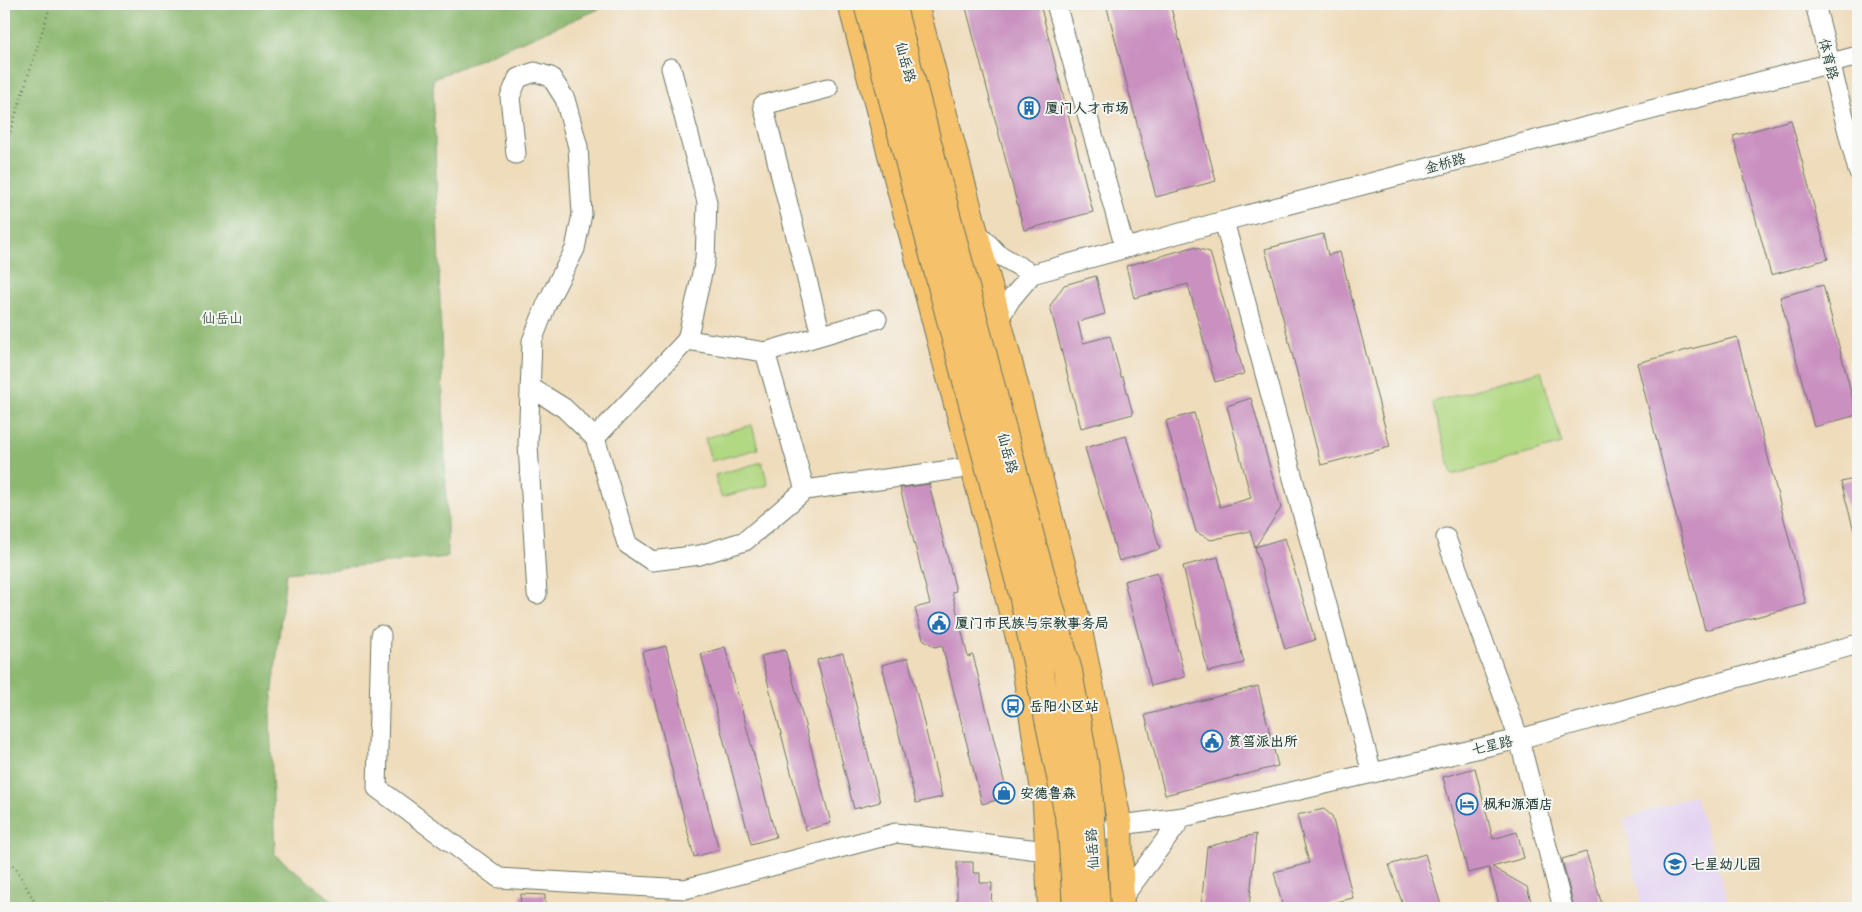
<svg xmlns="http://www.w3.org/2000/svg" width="1862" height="912" viewBox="0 0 1862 912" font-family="Mali,'LXGW WenKai TC',sans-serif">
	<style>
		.built { fill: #e3d3f2 }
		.green { fill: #b1d882; stroke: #688a5b }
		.forest { fill: #8cb870; stroke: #567a52 }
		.building { fill: #c990c0 }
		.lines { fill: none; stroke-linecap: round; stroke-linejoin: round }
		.minor-casing { stroke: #687563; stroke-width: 21 }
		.major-casing { stroke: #687563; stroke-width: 26 }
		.path { stroke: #687563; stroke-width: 2.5; stroke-dasharray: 1 4; stroke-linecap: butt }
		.minor { stroke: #fff; stroke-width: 19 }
		.major { stroke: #f5c16b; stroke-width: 24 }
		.highway-bridge-casing { stroke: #687563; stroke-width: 30; stroke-linecap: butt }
		.highway-bridge { stroke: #f5c16b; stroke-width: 28 }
		.labels { text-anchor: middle; stroke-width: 4; stroke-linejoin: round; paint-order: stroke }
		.street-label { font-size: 14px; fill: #1f3d34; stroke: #f6f6f2 }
		.poi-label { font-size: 14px; font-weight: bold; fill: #1f3d34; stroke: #f6f6f2; text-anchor: start }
		.park-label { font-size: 14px; fill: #3c5c44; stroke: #f6f6f2 }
	</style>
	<rect width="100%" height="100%" fill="#f6f6f2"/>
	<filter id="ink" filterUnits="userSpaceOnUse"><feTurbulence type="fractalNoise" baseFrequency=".02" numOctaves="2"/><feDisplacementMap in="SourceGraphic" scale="10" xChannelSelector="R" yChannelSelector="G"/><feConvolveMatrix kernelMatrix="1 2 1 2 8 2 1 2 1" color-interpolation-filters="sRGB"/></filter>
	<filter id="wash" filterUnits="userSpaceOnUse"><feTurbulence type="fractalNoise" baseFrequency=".0096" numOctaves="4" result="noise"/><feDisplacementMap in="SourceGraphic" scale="20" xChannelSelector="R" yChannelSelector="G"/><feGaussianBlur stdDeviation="1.12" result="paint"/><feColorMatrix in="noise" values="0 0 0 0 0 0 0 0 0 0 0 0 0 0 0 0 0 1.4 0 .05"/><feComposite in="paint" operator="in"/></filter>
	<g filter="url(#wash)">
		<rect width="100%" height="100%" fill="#efdcbb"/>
		<path class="built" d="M1695,795l35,113h-88l-18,-89z"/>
		<path class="green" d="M1541,371l21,73 -110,31 -20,-73z
			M752,425l6,24 -47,12 -6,-23z
			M762,462l6,23 -47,12 -6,-22z"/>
		<path class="forest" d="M4,4h607l-178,75 15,478 -162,16 -16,144 5,138 67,53h-338z"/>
		<g id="blocks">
			<path class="building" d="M965,4h75l53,208 -69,18z
				M1106,4h64l46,177 -60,16z
				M1791,120l37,139 -57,16 -38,-139z
				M1323,234l5,21 12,-3 50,195 -69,18 -56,-216z
				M1193,247l17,5 34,122 -29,8 -27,-98 -54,14 -8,-32z
				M1096,276l9,38 -27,8 5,21 27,-7 11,41h2l10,37 -52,14 -31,-122 14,-21z
				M1823,285l34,130 -43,12 -34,-130z
				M1737,337l69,267 -101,26 -68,-267z
				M1251,398l30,110 -26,39 -5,-16 -39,9 -15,-8 -30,-111 28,-8 26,94 31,-9 -24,-92z
				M1126,436l34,113 -41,12 -34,-113z
				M1858,478v53h-4l-13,-49z
				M929,484l27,107 -4,1 16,65 5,-2 35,142 -26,7 -40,-159 -7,2 -12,-8 -8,-31 15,-4 -30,-116z
				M1285,538l30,102 -30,9 -30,-102z
				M1218,557l26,106 -36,9 -25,-106z
				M1157,572l28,105 -34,9 -27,-105z
				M666,646l53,204 -25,7 -52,-205z
				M725,647l51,190 -25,7 -50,-190z
				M785,650l46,173 -25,7 -45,-174z
				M843,653l37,149 -26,7 -37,-149z
				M908,658l34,139 -26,6 -34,-138z
				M1258,686l20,80 -113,29 -20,-80z
				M1475,768l18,71 24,-7 7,26 -32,9 35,20 6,21h-33l-11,-40 -21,5 -25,-96z
				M1324,809l8,7 21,82 -42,10h-28l-9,-36 35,-9 -12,-48z
				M1256,834l-7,74h-48l6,-61z
				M1586,852l17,56h-29l-12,-49z
				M1425,854l17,54h-38l-15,-43z
				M957,862h16v11h7v10h12l-1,25h-34z
				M521,894l24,1v13h-25z"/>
		</g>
	</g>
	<g filter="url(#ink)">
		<use href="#blocks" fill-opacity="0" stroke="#687563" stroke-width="1"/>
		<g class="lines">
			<g class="minor-casing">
				<path id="minor" d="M1056,4l69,244
					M1815,4l43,167
					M671,68l36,134 -2,58 -18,80 -92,98 32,106 25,17 48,-6 45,-14 60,-51 168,-23
					M516,154l-6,-57 8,-19 17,-6 16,5 14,22 13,48 4,67 -7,35 -28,54 -15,38 -4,104 9,149
					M1224,221l148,552
					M976,231l22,23 34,20
					M1032,274l192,-53 634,-165
					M998,320l13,-21 21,-25
					M821,335l-58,-230 65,-17
					M687,340l78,12 112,-33
					M765,352l40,138
					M530,387l34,21 31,30
					M1446,538l73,201 44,169
					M381,635l-4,153 122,90 186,11 211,-56 151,18 73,-26 63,-8 336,-78 339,-95
					M1122,898l61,-81"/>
			</g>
			<g class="major-casing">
				<path id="major" d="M850,4l172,649 23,151 5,104
					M916,4l162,617 42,204 2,83"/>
			</g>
			<path class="path" d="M4,151l47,-147
				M4,860l12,8 22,40"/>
			<use href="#minor" class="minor"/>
			<use href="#major" class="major"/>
			<g class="highway-bridge-casing">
				<path id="highway-bridge" d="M868,4l155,590 49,236 5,78
					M891,4l142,544 35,123 20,116 8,121"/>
			</g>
			<use href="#highway-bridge" class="highway-bridge"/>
		</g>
	</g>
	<defs>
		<g id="building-ring" transform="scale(1.125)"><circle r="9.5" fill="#f6f6f2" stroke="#1f6fb2" stroke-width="1.5"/><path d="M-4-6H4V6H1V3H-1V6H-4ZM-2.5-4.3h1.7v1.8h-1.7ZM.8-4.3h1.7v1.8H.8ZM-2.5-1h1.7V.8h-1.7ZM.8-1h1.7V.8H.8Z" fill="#1f6fb2"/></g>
		<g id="civic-ring" transform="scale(1.125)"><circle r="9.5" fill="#f6f6f2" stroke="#1f6fb2" stroke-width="1.5"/><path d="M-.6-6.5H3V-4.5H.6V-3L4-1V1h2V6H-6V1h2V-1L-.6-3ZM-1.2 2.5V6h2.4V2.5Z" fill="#1f6fb2"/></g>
		<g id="bus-ring" transform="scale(1.125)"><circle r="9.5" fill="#f6f6f2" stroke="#1f6fb2" stroke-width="1.5"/><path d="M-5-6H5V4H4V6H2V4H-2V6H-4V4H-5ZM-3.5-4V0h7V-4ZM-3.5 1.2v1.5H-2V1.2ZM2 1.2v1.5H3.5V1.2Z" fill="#1f6fb2"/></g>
		<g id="shop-ring" transform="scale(1.125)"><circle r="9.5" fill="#f6f6f2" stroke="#1f6fb2" stroke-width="1.5"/><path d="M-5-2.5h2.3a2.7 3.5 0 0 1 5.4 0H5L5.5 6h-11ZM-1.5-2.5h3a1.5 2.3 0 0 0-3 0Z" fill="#1f6fb2"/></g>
		<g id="hotel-ring" transform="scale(1.125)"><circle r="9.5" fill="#f6f6f2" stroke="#1f6fb2" stroke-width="1.5"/><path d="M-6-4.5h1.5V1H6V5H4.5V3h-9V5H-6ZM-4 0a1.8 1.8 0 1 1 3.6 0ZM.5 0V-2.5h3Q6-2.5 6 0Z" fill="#1f6fb2"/></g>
		<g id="school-ring" transform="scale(1.125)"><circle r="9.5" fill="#f6f6f2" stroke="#1f6fb2" stroke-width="1.5"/><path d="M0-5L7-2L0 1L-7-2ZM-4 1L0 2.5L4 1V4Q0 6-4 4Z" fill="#1f6fb2"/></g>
	</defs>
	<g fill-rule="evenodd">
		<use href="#building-ring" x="1029" y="108"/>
		<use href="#civic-ring" x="939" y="623"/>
		<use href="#bus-ring" x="1013" y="706"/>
		<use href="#civic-ring" x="1212" y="741"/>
		<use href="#shop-ring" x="1004" y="793"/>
		<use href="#hotel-ring" x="1467" y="804"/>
		<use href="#school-ring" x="1675" y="864"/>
	</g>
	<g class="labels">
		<g class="street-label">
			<text transform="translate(1829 59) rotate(76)" y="5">体育路</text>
			<text transform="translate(906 62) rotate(75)" y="5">仙岳路</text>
			<text transform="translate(1445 163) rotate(-15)" y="5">金桥路</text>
			<text transform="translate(1008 453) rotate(75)" y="5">仙岳路</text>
			<text transform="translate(1492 745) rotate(-13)" y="5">七星路</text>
			<text transform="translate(1092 849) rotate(-94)" y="5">仙岳路</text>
		</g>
		<g class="poi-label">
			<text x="1045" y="113">厦门人才市场</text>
			<text x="955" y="628">厦门市民族与宗教事务局</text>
			<text x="1029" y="711">岳阳小区站</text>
			<text x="1228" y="746">筼筜派出所</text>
			<text x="1020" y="798">安德鲁森</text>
			<text x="1483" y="809">枫和源酒店</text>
			<text x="1691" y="869">七星幼儿园</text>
		</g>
		<g class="park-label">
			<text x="222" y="323">仙岳山</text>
		</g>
	</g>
	<rect width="1862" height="912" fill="none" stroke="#f6f6f2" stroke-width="20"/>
</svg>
